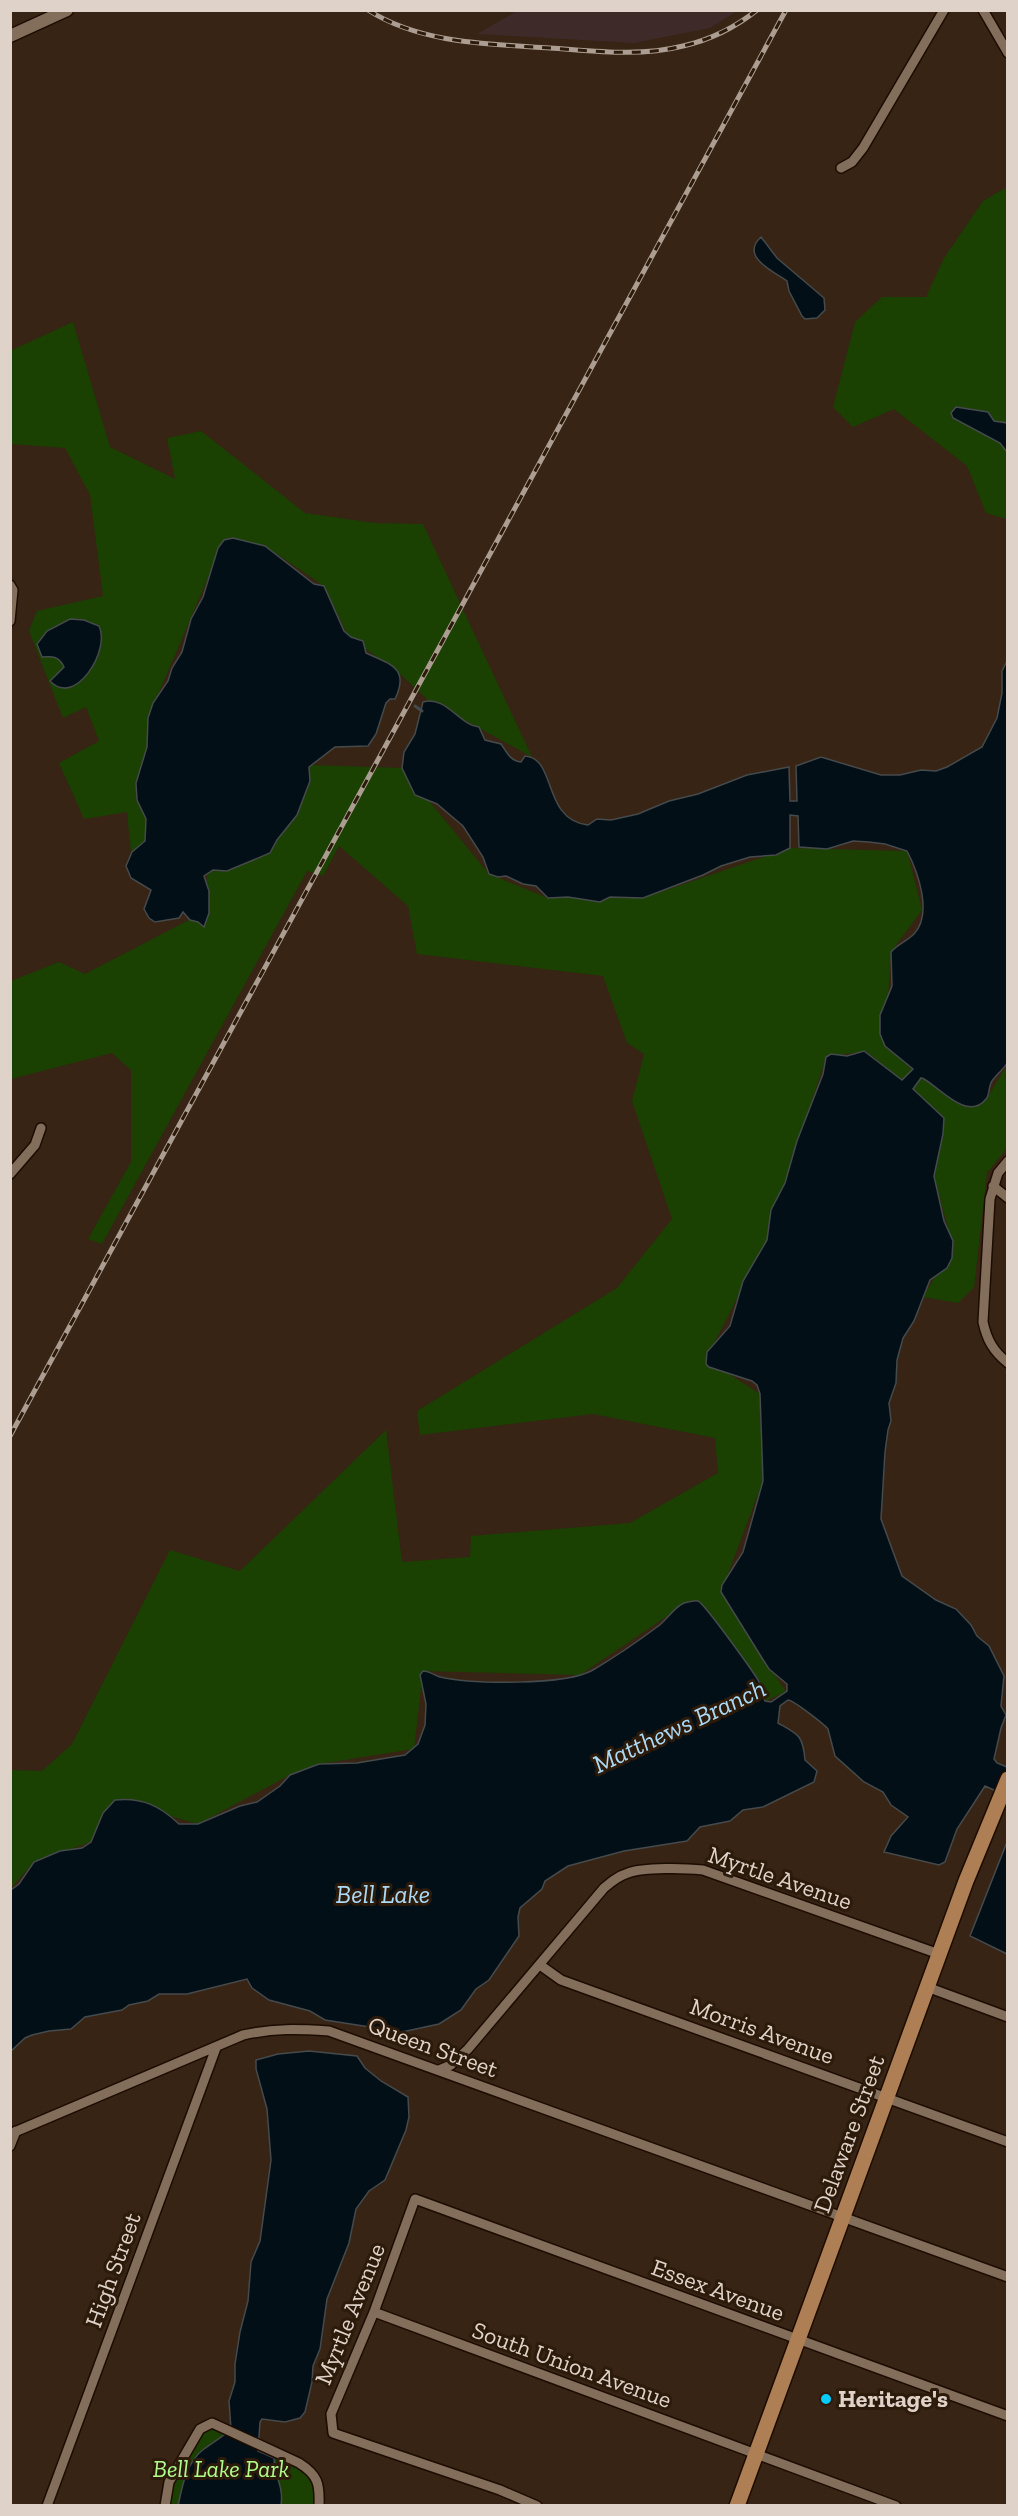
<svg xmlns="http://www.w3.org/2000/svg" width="1018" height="2516" viewBox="0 0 1018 2516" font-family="'Zilla Slab',serif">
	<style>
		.industrial { fill: #3e2a28 }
		.green { fill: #1a4002 }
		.water { fill: #030f17; stroke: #454a4c; stroke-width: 1.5 }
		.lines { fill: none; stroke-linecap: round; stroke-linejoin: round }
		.stream { stroke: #454a4c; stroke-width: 3 }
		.minor-casing { stroke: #1d0c01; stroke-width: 12 }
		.tertiary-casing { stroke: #1d0c01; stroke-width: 15 }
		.primary-casing { stroke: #1d0c01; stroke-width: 18 }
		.minor { stroke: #836d5b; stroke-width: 9 }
		.tertiary { stroke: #836d5b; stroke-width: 12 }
		.primary { stroke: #ae7e54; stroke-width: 15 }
		.rail-casing { stroke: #ab9d91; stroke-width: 5 }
		.rail { stroke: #2c1a0a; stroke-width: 3; stroke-dasharray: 9; stroke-linecap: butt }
		.poi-dot { fill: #08cbfa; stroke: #2c1a0a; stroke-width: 2 }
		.labels { text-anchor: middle; stroke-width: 6; stroke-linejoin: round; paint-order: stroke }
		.street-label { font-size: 24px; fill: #dfd2c8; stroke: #2c1a0a }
		.poi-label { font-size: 24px; font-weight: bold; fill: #dfd2c8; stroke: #2c1a0a; text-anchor: start }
		.park-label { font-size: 24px; font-style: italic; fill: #b0fb8e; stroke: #2c1a0a }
		.water-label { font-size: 26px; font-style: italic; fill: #abdaf7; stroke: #2c1a0a }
	</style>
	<rect width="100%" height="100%" fill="#372414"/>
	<path class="industrial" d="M517,11v-1l220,1 -27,17 -76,15 -157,-9z"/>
	<path class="green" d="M1007,187v332l-21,-6 -19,-47 -73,-57 -41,18 -20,-20 22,-85 27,-25h44l18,-39 39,-57z
		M73,322l37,125 65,32 -8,-41 34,-7 104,82 70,10 48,1 109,233 -104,-57 -28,-26 -52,-38 -24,-50 -59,-40 -41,-6 -76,178 -3,123 -14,11 -4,-40 -43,7 -25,-56 40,-22 -13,-34 -23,11 -34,-87 8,-20 66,-15 -13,-101 -25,-47 -54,-4 -1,-93z
		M310,765l92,3 87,106 59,24h95l147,-50 117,3 15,59 -31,42 -6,93 27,25 -10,10 -36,-29 -40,6 -59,183 -61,119 54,35 3,87 -42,111 65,100 -21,9 -77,-99 -108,73 -157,-4 -9,78 -95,15 -29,11 -92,49 -83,-24 -24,42 -57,20 -23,26v-118l31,1 30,-27 98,-194 70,21 146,-141 16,132 68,-5 1,-21 159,-13 88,-50 -3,-35 -122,-24 -173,21 -3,-24 200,-123 55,-69 -40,-118 12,-47 -17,-11 -24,-67 -186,-22 -9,-48 -69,-60 -16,30 -16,-5 -205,373 -14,-5 43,-77v-92l-19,-17 -101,26v-98l48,-19 26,12 104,-54 17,3 1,-50 63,-20z
		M1007,1065v83l-20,25 -13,114 -16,16 -35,-6 30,-51 -19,-70 10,-58 -31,-28 8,-12 44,28 21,-6z
		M212,2423l99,47 8,35 -154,1 4,-24 31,-53z"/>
	<path class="water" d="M761,237l16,21 47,40 1,12 -8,8 -12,1 -3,-3 -13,-25 -2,-10c-12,-9 -48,-24 -26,-44z
		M956,407l32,5 6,9 13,2v29l-7,-9 -47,-25 -2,-5z
		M233,538l32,8 49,38 10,2 20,45 7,6 12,4 3,12c24,11 44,15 29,46h-5l-4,4 -10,31 -8,12 -33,1 -26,20 1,14 -13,34 -20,25 -7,13 -43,18 -14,-1 -9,6 5,15v22l-5,14 -6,-5 -8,-2 -7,-8 -4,6 -24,4 -6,-4 -5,-9 7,-19 -20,-12 -5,-12 6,-14 13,-11 1,-22 -9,-19 -1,-17 11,-36 1,-29 5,-15 15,-22 4,-13 10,-16 9,-33 12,-22 15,-49 6,-8z
		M70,619l14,1 15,6c12,24 -24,82 -49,55l14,-14c-5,-11 -12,-11 -22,-10l-5,-13 10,-13z
		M1007,661v402c-4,7 -11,12 -15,18 -4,6 -2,14 -6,18 -18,23 -46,-11 -62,-20l-3,-1 -8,11 31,29 -1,16 -9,42 10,45 9,20 -1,17 -5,10 -17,12 -16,41 -11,17 -6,22 -1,23 -7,20 2,18 -3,9 -3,22 -4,67 21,57 34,24 20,9 15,16 6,11 12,10 15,30 -3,30 5,9 -5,13 -7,31 3,4 10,4v29l-22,-10 -28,43 -12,33 -6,3 -55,-13 7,-16 17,-19 -17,-12 -8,-13 -19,-10 -29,-26 -7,-27c-4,-5 -35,-29 -40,-29l-8,6 -2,17c20,11 25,12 27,37l12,11 -3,11 -51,25 -20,3 -13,11 -30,6 -13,14 -63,10 -56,15 -23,15 -3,8 -22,19 -2,9 1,19 -30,44 -13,9 -15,21 -22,14 -37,8 -77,-12 -15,-9 -41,-11 -17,-12 -5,-9 -60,15h-28l-11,7 -19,4 -7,5 -37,7 -14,12 -22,2 -17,4 -7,3 -14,13v-161l8,-6 15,-22 26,-11 22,-3 9,-6 12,-29 12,-13c27,-3 45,6 64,24h19l42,-18 17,-4 23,-16 10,-11 29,-11 38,-1 48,-8 13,-11 7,-19 1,-21 -6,-29 3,-4c6,0 11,4 17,6 31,7 125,9 153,-7 22,-13 44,-28 64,-43 10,-7 16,-19 27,-24 4,-1 10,-3 14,-2 6,2 54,69 60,79 3,6 4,15 7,21l6,1 16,-11v-7l-18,-15 -7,-11 -41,-66 1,-7 21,-33 20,-71 -3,-87 -3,-9 -5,-4 -43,-14 -3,-3 1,-12 23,-26 13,-45 24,-41 4,-30 14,-27 12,-42 26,-67 3,-17 5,-3 16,2 17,-5 38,29 11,-11 -28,-23 -5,-12v-19l12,-29 -1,-34c6,-7 16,-11 23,-18 19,-20 4,-62 -7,-83l-22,-7 -16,-2 -16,-1 -26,8 -28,-2 -1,-31 -8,-1v33l-14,7 -26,2 -29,9 -18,9 -60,23 -33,-1 -10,5 -32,-5 -20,1 -12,-12 -13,-2 -17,-8 -8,1 -9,-3 -6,-17 -20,-31 -26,-22 -22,-9 -13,-27 2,-16 11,-18 8,-32c23,-7 36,23 56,25l6,13 16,4c5,7 9,17 20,18l4,-6c32,2 17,64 63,69l9,-6 14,1 27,-6 31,-13 29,-7 49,-19 42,-8 1,34h7l-1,-35 25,-9 60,18h19l21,-5 15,1 11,-4 35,-20 15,-29 5,-25v-22z
		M1007,1842v112l-37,-18z
		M309,2051l48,5 8,12 16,13 27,16 1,20 -3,13 -21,50 -16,11 -13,18 -7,34 -22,56 -7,50 -7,17 -1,16 -7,30 -5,6 -15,4 -23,-3 -2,3 -2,29 16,7c0,18 10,28 7,47l-103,1c4,-20 9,-45 26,-57 9,-7 19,-12 27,-20l-2,-28 6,-19v-18l5,-32 8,-31 3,-39 9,-21 11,-81 -4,-51 -11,-40v-9l22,-6z"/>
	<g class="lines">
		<path class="stream" d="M415,706l7,5"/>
		<g class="minor-casing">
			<path id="minor" d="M983,10l25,43
				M841,168l11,-6 11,-14 81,-138
				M10,585l3,5 -3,31
				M1008,1161l-10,12 -8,26 -7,123c4,18 10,29 25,41
				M10,1174l25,-29 6,-17
				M993,1186l15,12
				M540,1965l21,15 447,162
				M927,1987l81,30
				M439,2070l12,-5 17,-16 136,-161c7,-6 14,-12 24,-15 16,-6 57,-5 75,-3l236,84
				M10,2134l233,-99c32,-7 54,-6 86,-4l679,246
				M10,2146l6,-15
				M374,2312l522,194
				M47,2506l169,-458
				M165,2506l4,-24 31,-53 12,-6 87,40c19,12 21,21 20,43
				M537,2506l-37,-16 -167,-57 -2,-19 43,-102 41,-113 593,217"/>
		</g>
		<g class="tertiary-casing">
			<path id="tertiary" d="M10,36l57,-26"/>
		</g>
		<g class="primary-casing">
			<path id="primary" d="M737,2506l229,-625 42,-102"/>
		</g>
		<use href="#minor" class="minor"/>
		<use href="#tertiary" class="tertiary"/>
		<use href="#primary" class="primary"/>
		<g class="rail-casing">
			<path id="rail" d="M368,10c53,34 122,34 182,38 45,3 89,9 133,-2 26,-6 53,-19 74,-36
				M10,1436l776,-1426"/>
		</g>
		<use href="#rail" class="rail"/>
	</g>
	<circle class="poi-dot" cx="826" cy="2399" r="6"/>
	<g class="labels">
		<g class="street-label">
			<text transform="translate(780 1878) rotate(19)" y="8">Myrtle Avenue</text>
			<text transform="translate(762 2031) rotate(20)" y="8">Morris Avenue</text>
			<text transform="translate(433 2047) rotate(20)" y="8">Queen Street</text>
			<text transform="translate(849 2134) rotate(-70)" y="8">Delaware Street</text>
			<text transform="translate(113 2270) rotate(-70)" y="8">High Street</text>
			<text transform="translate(718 2290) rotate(20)" y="8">Essex Avenue</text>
			<text transform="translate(350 2314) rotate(-68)" y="8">Myrtle Avenue</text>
			<text transform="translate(572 2365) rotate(20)" y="8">South Union Avenue</text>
		</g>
		<g class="poi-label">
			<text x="838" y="2407">Heritage's</text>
		</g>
		<g class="park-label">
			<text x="221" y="2477">Bell Lake Park</text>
		</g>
		<g class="water-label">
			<text transform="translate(679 1726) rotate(-25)" y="9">Matthews Branch</text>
			<text x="383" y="1903">Bell Lake</text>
		</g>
	</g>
	<rect width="1018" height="2516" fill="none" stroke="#dfd2c8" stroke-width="24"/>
</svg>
